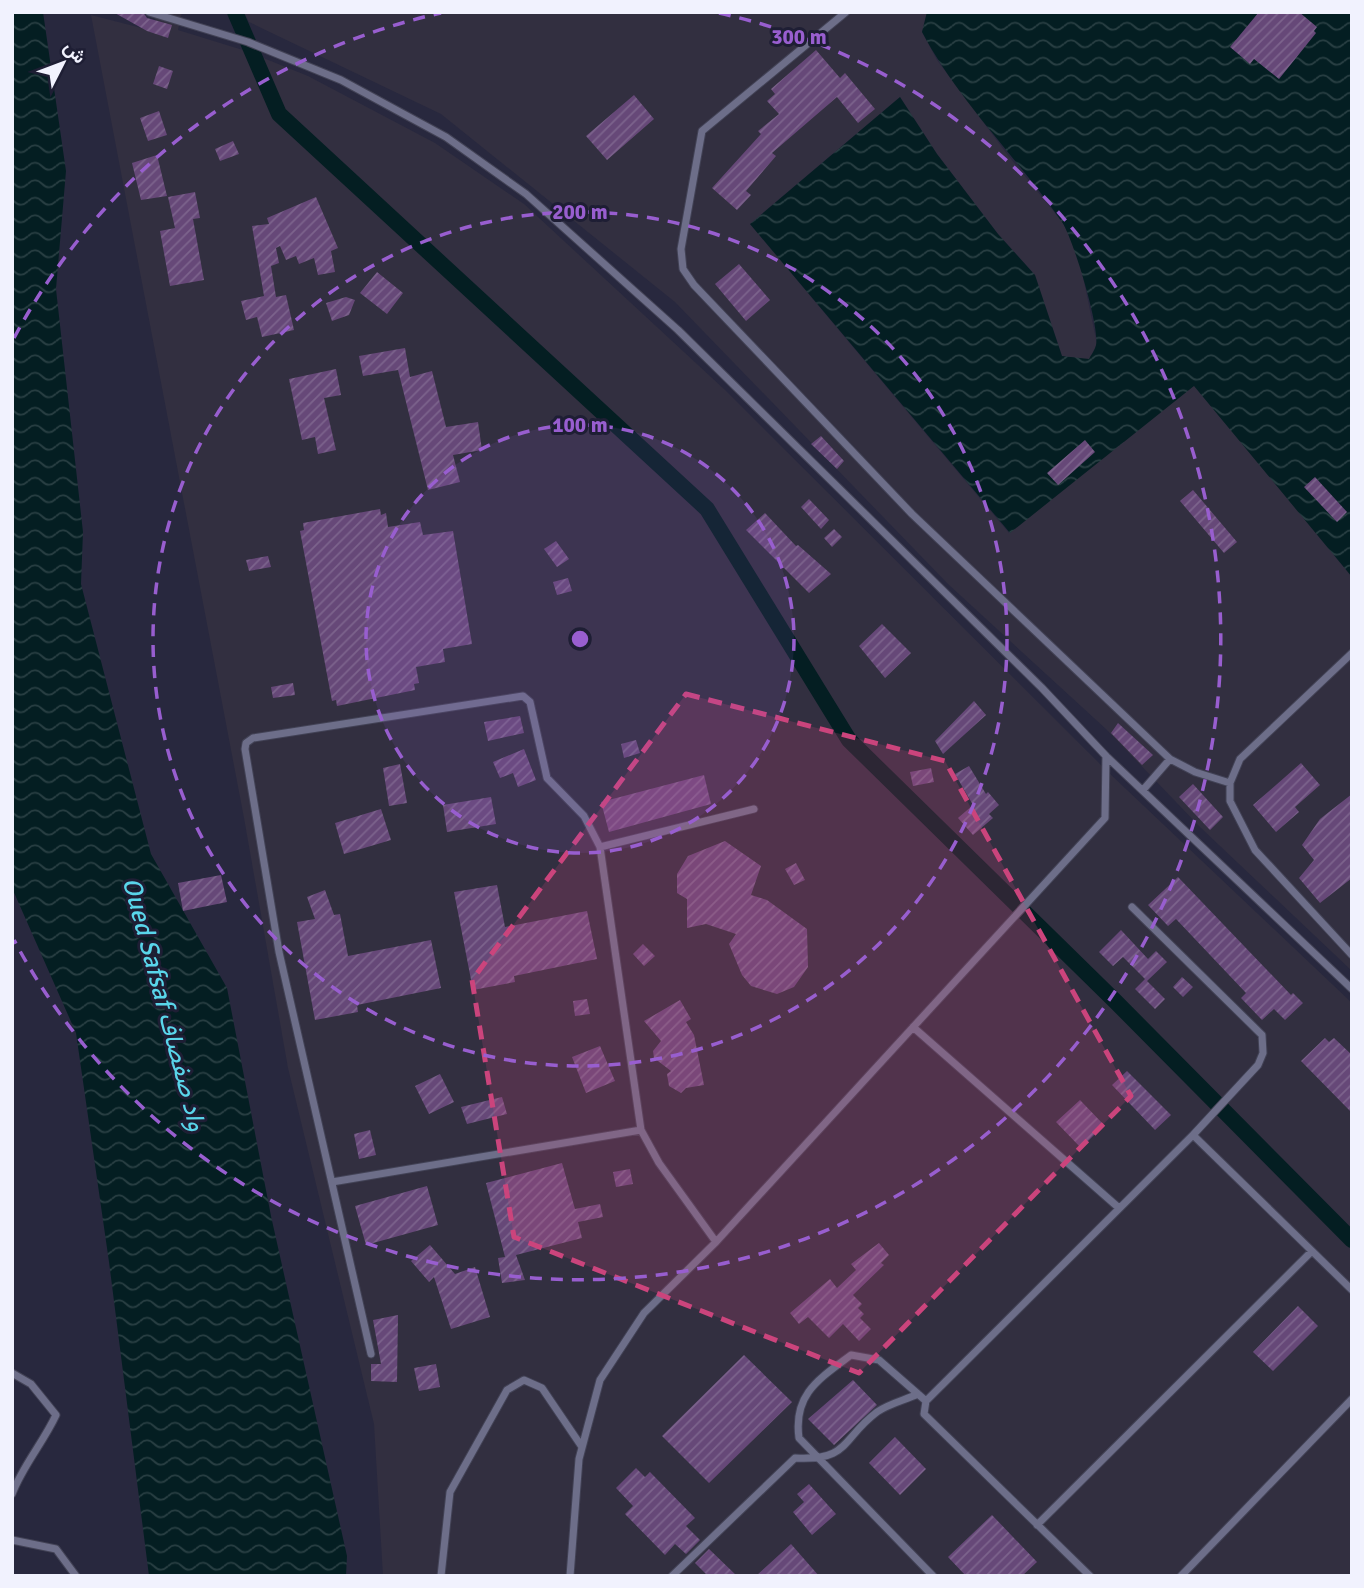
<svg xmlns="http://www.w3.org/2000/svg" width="1364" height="1588" viewBox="0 0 1364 1588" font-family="Signika,Vazirmatn,sans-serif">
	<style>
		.industrial { fill: #322f40 }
		.water { fill: url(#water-waves) }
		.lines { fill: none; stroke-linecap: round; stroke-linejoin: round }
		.canal { stroke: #041e22; stroke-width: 16 }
		.building { fill: url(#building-hatch) }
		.service-casing { stroke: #424255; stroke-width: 9 }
		.service { stroke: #6d6e89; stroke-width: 7 }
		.marked { fill: #cb447c; fill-opacity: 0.2; stroke: #cb447c; stroke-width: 5; stroke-dasharray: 14 9; stroke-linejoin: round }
		.ring { fill: none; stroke: #985ecf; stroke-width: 3.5; stroke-dasharray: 12 9 }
		.labels { text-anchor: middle; stroke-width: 6; stroke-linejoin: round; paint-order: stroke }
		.water-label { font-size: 26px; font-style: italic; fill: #59d5ea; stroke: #1e1e34 }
		.centre { fill: #985ecf; stroke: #1e1e34; stroke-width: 3.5 }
		.ring-label { font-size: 21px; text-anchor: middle; font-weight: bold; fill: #985ecf; stroke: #1e1e34; stroke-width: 6; stroke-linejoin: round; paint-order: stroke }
	</style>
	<defs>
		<pattern id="water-waves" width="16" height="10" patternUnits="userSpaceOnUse" patternTransform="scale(1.75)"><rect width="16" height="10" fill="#041e22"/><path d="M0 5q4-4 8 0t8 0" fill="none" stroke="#293f43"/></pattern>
		<pattern id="building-hatch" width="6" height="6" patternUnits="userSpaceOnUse" patternTransform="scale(1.75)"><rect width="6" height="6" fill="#664878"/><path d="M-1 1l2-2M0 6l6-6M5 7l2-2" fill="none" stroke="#7c638c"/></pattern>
	</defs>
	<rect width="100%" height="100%" fill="#28283e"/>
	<path class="industrial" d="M157,12h25l-4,18 68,21 62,25 127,67 89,61 201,186 383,382 244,231v573h-969l-9,-152 -86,-356 -44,-250 -153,-803 62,16z
		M244,12h683l-5,20 15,28 70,94 56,69 15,30 19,91 -8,16 -27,-4 -27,-81 -37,-41 -61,-80 -37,-57 -150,127 259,309 185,-148 158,192v394l-152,-144 -94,-98 -158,-145 -273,-282 -234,-188 -192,-92z"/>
	<path class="water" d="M12,12h31l23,159 -10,118 27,243 -2,52 70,270 76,134 44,228 76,340 -1,20h-197l-40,-314 -33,-229 -64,-145z
		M927,12h425v565l-158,-191 -184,147 -260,-309 150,-127 37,57 61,80 37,41 27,81 27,3c2,-4 6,-9 7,-14 4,-17 -23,-107 -34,-123 -45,-65 -103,-120 -140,-190z"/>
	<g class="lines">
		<path class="canal" d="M235,12l44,102 428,395 142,231 266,261 237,239"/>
	</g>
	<path class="building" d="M113,12h30l4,6 25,7 -4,13 -21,-7z
		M1259,12h40l18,15 -3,4 2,2 -37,46 -25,-20 -4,5 -20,-17z
		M816,50l24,28 5,-5 30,36 -17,14 -21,-26 -65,56 4,3 -30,35 5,4 -14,15 -25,-22 49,-54 -3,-3 21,-17 -12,-13 8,-7 -4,-5z
		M159,66l14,5 -6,18 -14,-5z
		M634,95l20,24 -47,41 -21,-24z
		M159,111l8,24 -19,6 -8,-23z
		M233,141l6,13 -19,7 -5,-12z
		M157,155l10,41 -26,4 -9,-37z
		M195,192l5,26 -7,1 11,61 -34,6 -10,-55 15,-3 -7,-31z
		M316,197l22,51 -7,3 4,21 -17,3 -4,-17 -15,6 -3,-8 -10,4 -6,-14 -4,2 3,15 -8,3 5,31 10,-2 8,35 -32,7 -5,-20 -11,3 -5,-19 23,-5 -12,-70 17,-2 -2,-6z
		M739,264l31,36 -24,21 -31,-37z
		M377,272l26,21 -16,21 -27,-21z
		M346,297l9,3 -6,15 -17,6 -6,-18z
		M405,348l5,29 22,-6 14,56 32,-5 4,28 -29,5 7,27 -32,8 -30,-120 -35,6 -4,-20z
		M336,369l5,26 -17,3 12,52 -18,4 -3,-17 -13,3 -13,-61z
		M821,436l23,25 -7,8 -26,-25z
		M1085,440l10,12 -37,33 -11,-12z
		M1315,477l32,35 -10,10 -33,-35z
		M1193,490l44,52 -13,11 -44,-52z
		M809,499l20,21 -8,9 -20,-22z
		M380,509l1,6 5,-2 2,14 32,-5 3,13 30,-4 19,113 -29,5 2,13 -29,5 3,16 -5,1 1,6 -78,16 -1,-6 -4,1 -32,-170 4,-1 -1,-7z
		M765,513l31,33 2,-1 33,29 -22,19 -63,-63z
		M834,529l8,8 -10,10 -8,-9z
		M556,541l13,18 -12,8 -13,-18z
		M268,556l3,11 -22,4 -3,-11z
		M568,578l4,13 -15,4 -4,-13z
		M882,624l29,29 -26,25 -26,-32z
		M293,683l2,12 -22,3 -2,-11z
		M974,701l12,14 -43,39 -8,-13z
		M520,716l4,17 -36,8 -4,-19z
		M1118,723l35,32 -11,10 -31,-32z
		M636,740l4,13 -16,5 -3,-14z
		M524,749l12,31 -18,7 -5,-14 -13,5 -7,-16z
		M1301,763l19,22 -25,22 4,5 -23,20 -23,-27z
		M400,764l7,39 -18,3 -6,-38z
		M969,766l17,28 2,-2 11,13 -10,9 4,4 -20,17 -15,-17 15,-13 -18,-31z
		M931,768l3,14 -21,4 -3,-14z
		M704,775l7,29 -102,28 -8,-30z
		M1193,784l30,33 -13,13 -31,-33z
		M1352,794v84l-32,25 -21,-25 15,-18 -12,-15 18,-26z
		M491,797l5,27 -49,8 -4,-27z
		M381,809l10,31 -47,14 -9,-31z
		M725,841l36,25 -10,29 16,5 40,29 1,38 -14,20 -17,7 -26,-8 -9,-11 -13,-31 7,-10 -30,-10 -19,4v-29l-10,-6v-19l11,-18z
		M796,863l9,17 -11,5 -9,-16z
		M221,875l6,27 -44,9 -5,-28z
		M1178,877l113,118 2,-2 10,10 -18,17 -11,-11 -12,11 -21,-22 5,-5 -70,-74 -8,7 -20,-21z
		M497,885l8,42 82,-16 10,48 -83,17 1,6 -42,8 -19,-98z
		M325,890l9,25 6,-1 8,42 83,-16 10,48 -84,17 1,7 -43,8 -18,-98 18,-3 -8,-22z
		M1121,930l27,29 8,-8 11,11 -20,19 18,18 -10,10 -20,-20 10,-10 -22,-22 -10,9 -14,-14z
		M643,944l12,12 -11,10 -11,-12z
		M1182,977l11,10 -10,10 -10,-10z
		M587,999l3,15 -15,2 -2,-15z
		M680,1000l11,19 -5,3 8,13 10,50 -18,3 -5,5 -12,-7 -2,-12 4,-3 -17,-13 -1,-7 8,-10 -17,-20z
		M1325,1038l4,4 5,-4 18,17v58l-51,-52z
		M600,1046l15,35 -29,12 -14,-36z
		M1127,1071l44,44 -16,15 -43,-45z
		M440,1074l14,28 -25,12 -14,-28z
		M502,1097l5,17 -40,10 -6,-17z
		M1080,1100l24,25 -23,23 -25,-26z
		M370,1130l6,25 -17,4 -5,-25z
		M562,1163l13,46 25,-5 3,13 -25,5 4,16 -66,17 9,25 -23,3 -4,-25 7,-1 -19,-74z
		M630,1169l3,15 -17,3 -3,-15z
		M427,1186l11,39 -72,20 -11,-39z
		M879,1243l10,12 -8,8 3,2 -31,30 9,9 -4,4 6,6 -4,4 11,11 -12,12 -16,-17 -14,14 -21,-21 -9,7 -9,-11 40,-34 7,9 19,-18 -5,-6z
		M430,1245l25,29 20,-7 15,50 -39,12 -17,-52 -5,5 -18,-21z
		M1298,1306l20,20 -45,45 -20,-19z
		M398,1315l-1,67 -26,-1v-17h10l-8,-44z
		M744,1355l48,47 -83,81 -47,-47z
		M436,1364l4,23 -21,4 -5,-23z
		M853,1380l24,25 -43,40 -26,-26z
		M895,1437l31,32 -26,26 -31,-32z
		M636,1468l9,9 5,-5 45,46 -9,8 14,14 -14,14 -11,-10 -10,11 -40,-41 8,-8 -17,-18z
		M809,1484l27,30 -24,21 -19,-23 11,-10 -7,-8z
		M992,1515l45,47 -15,14h-56l-18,-19z
		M791,1544l28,32h-63z
		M709,1549l28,27h-29l-13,-13z"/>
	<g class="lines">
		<g class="service-casing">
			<path id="service" d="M149,12l99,30 93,38 105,57 80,57 152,136 364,358 64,68 246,233
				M846,12l-144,119 -21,118 2,20 11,16 218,229 258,245 25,13 35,11
				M1352,653l-112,106 -10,24v18l25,49 97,105
				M1143,790l27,-31
				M600,847l154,-38
				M913,1027l206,181
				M1193,1135l159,155
				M332,1182l309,-52
				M371,1354l-92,-402 -34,-203 1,-6 7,-5 270,-42 7,6 17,76 37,38 16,31 41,283 18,33 57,79
				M12,1373l19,11 25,31c-13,28 -33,50 -44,79
				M926,1401l-47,-41 -28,-5c-32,24 -58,39 -52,83l134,138
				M1037,1525l274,-273
				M12,1540l44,9 20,27
				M441,1576l9,-84 57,-102 17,-10 18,8 40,59
				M570,1576l9,-117 21,-79 44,-67 72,-71 389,-424 1,-62
				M672,1576l123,-118c55,3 46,-19 82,-46 11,-8 28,-12 41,-18
				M1090,1576l-166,-162 2,-13 6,-6 261,-260 65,-70 5,-12 -1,-18 -130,-128
				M1181,1576l171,-177"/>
		</g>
		<use href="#service" class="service"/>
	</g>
	<path class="marked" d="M686,694l259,67 186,335 -272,277 -345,-136 -42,-257z"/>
	<circle cx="580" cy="639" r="214" fill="#985ecf" fill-opacity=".12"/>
	<g class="ring">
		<circle cx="580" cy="639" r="214"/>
		<circle cx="580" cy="639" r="427"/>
		<path d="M14 338A641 641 0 0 1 441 13M719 13A641 641 0 1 1 14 940"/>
	</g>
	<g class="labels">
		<g class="water-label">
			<text transform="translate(165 1004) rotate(75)" y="9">Oued Safsaf واد صفصاف</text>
		</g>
	</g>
	<circle cx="580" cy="639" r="10" class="centre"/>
	<g class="ring-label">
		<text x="799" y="44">300 m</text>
		<text x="580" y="219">200 m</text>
		<text x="580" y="432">100 m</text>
	</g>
	<rect width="1364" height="1588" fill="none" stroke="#f1f2fe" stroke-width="28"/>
	<g transform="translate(63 63) rotate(48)" stroke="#1e1e34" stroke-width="5" paint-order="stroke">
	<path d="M0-5L12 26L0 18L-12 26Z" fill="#f1f2fe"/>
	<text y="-10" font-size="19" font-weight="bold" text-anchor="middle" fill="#f1f2fe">ش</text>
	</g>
</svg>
